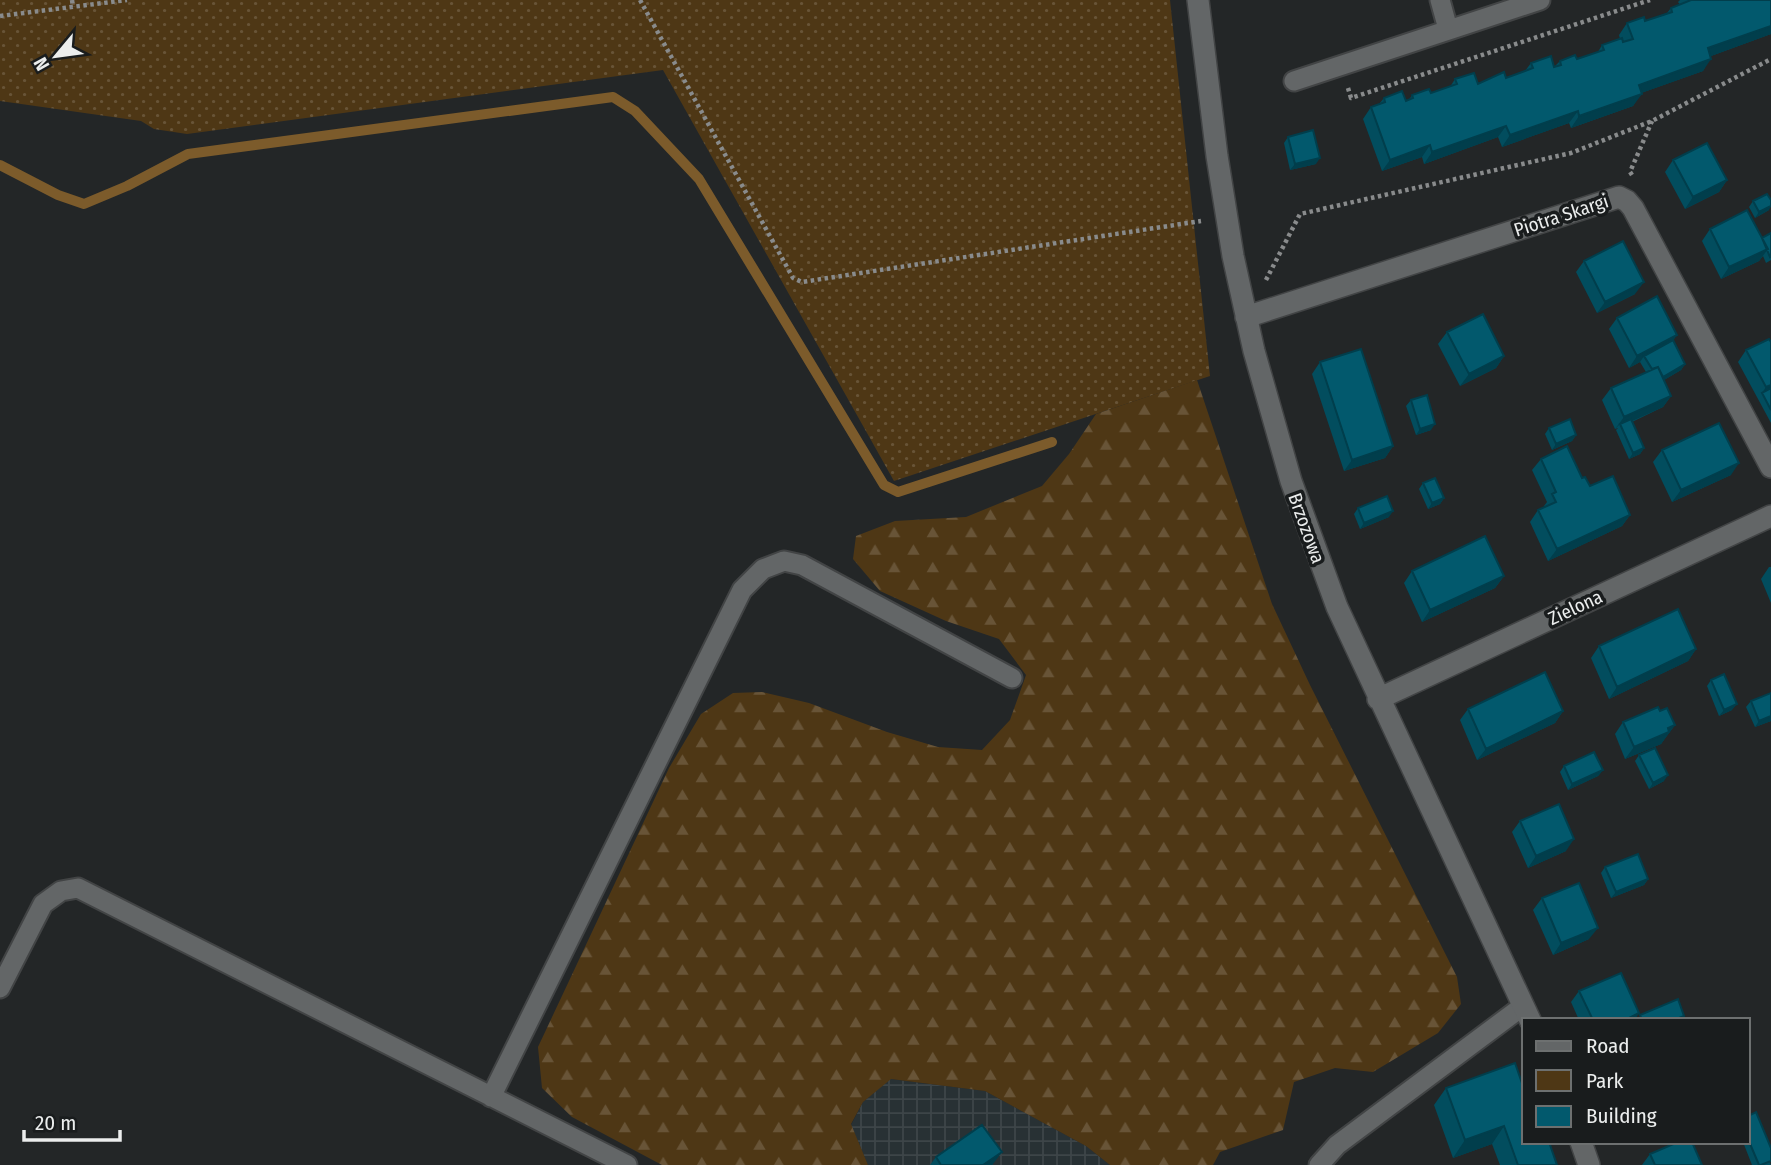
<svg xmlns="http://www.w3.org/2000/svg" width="1771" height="1165" viewBox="0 0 1771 1165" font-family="'Fira Sans Condensed',sans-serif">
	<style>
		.industrial { fill: url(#industrial-grid) }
		.green { fill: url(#green-dots) }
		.forest { fill: url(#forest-firs) }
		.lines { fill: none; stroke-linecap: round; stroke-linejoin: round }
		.stream { stroke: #7c5b2b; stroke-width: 10 }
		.lane-casing { stroke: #424445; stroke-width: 23 }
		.street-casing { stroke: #424445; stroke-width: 24 }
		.path { stroke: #898b8c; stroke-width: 4.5; stroke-dasharray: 3.5 3.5; stroke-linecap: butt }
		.lane { stroke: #636667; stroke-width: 19 }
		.street { stroke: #636667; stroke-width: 21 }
		.wall { fill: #024d5e }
		.shaded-wall { fill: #013e4c }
		.building { fill: #02596d; stroke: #013e4c; stroke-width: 2 }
		.labels { text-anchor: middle; stroke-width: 7; stroke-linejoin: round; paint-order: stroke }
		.street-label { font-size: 19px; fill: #ebeded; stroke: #191c1d }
	</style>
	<defs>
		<pattern id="industrial-grid" width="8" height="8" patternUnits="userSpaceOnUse" patternTransform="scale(1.75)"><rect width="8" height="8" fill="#283134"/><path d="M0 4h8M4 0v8" fill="none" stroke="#3d4548"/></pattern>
		<pattern id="green-dots" width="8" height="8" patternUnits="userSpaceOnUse" patternTransform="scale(1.75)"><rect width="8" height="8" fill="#4e3715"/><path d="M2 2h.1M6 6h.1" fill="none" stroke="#685437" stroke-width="1.8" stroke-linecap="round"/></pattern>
		<pattern id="forest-firs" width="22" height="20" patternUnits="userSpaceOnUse" patternTransform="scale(1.75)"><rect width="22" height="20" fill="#4e3715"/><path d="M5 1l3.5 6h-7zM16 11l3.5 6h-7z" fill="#685437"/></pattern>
	</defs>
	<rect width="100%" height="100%" fill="#232627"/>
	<path class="industrial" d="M890,1079l95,12 101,55 24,19h-242l-17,-40 12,-23z"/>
	<path class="green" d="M0,0h1170l40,376 -316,105 -231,-411 -476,64 -33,-5 -13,-8 -141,-20z"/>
	<path class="forest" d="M1197,380l75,224 38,81 147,292 4,27 -23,29 -65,39 -38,-4 -41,14 -11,48 -63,22 -7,13h-103l-24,-19 -101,-55 -94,-12 -28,23 -12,22 17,41h-206l-90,-48 -30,-29 -4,-41 131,-279 32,-54 32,-21 29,-1 47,11 78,29 51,15 44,3 28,-30 16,-45 -27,-36 -53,-18 -66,-30 -27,-32 3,-23 39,-15 71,-4 76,-31 27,-32 27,-40z"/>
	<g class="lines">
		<path class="stream" d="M0,165l58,30 26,9 43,-18 61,-32 425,-57 22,14 64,68 185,306 14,7 154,-50"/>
		<g class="lane-casing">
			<path id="lane" d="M1440,0l8,29
				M1294,81l246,-81
				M0,988l43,-84 18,-13 17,-3 549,277
				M491,1097l251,-507 21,-21 21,-8 18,4 210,113
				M1319,1165l18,-20 186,-139"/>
		</g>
		<g class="street-casing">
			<path id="street" d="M1198,0l19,156 16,100 21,95 37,130 46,126 193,413
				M1246,317l373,-120 8,4 6,7 138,259
				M1378,699l393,-183
				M1581,1142l8,23"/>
		</g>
		<path class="path" d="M72,0l1,7
			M640,0l153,278 9,4 399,-61
			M0,16l127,-16
			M1348,88l3,10 299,-98
			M1632,175l-2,-3 22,-51
			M1266,280l34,-66 271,-61 81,-32 119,-62"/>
		<use href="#lane" class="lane"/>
		<use href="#street" class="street"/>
	</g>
	<path class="wall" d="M1680,0h91v34l-60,22 -8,15 -62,22 -8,13 -62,22 -2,-5 -67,24 -4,-10 -74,27 -2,-7 -40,14 -19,-52 8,-12 8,-3 5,-6 22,3 3,-1 3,-5 19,-2 19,-6 5,-8 23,5 28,-6 19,-7 6,-8 23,4 6,-6 17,-2 21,-7 4,-7 18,-6 -1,-4 8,-12 18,-2 22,-8 4,-5 9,-3 -2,-3z
		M1288,137l28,27 -26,6 -6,-27z
		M1673,160l54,20 -8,12 -34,17 -20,-37z
		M1753,201l16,9 -14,8 -6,-11z
		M1710,229l52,9 9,-5v27l-5,3 -3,-7 -4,5 -38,18 -19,-38z
		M1584,261l51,33 -38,19 -21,-41z
		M1617,318l60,17 -4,5 12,24 -4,6 -17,10 7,16 -8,11 -31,15 12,26 -4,6 -11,5 -13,-29 2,-2 -3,1 -13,-29 9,-12 35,-16 -6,-10 -11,6 -20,-39z
		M1447,332l57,24 -8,12 -36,18 -22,-42z
		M1771,342v81l-33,-61 8,-12z
		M1320,362l73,84 -8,12 -41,13 -32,-97z
		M1411,400l20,30 -15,5 -10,-29z
		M1549,428l27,7 -4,6 -20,9 -7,-16z
		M1662,450l69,25 -59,27 -19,-40z
		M1541,459l41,19 8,8 40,29 -8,11 -74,35 -18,-39 8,-12 7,-3 -1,-1 3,-4 -15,-32z
		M1423,483l21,15 -4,6 -12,5 -9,-20z
		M1358,508l31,9 -29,12 -6,-15z
		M1769,567h2v36l-10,-24z
		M1412,571l92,5 -9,12 -73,34 -18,-39z
		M1599,646l97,3 -8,12 -79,38 -18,-41z
		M1711,680l21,30 -13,6 -12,-30z
		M1771,693v28l-16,6 -9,-20 5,-6z
		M1468,709l95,2 -8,12 -78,37 -17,-40z
		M1660,711l15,14 -9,12 -5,7 -36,15 -10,-25 8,-12z
		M1639,755l25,26 -15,8 -14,-28z
		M1564,766l39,4 -5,6 -30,14 -8,-18z
		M1520,821l46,30 -38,17 -16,-36z
		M1605,867l43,12 -4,6 -33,13 -10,-25z
		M1542,898l47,41 -36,16 -20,-45z
		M1579,991l56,29h-56l-8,-18z
		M1515,1063l9,79 33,23h-57l-8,-21 -39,14 -19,-53 12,-17z
		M1748,1116l23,49h-19l-9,-23h5z
		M1650,1154l52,11h-60z
		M936,1157l57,7 -1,1h-62z"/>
	<path class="shaded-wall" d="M1771,26v8l-71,26 8,-12z
		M1711,59l-8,12 -73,26 9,-12z
		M1642,94l-9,12 -62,22 8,-12z
		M1578,111l-9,12 -67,24 8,-12z
		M1506,126l-8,11 -74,27 8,-12z
		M1430,145l-8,12 -40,14 8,-11z
		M1320,158l-4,6 -26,6 5,-6z
		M1727,180l-8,12 -34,17 8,-12z
		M1771,206l-2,4 -14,8 4,-6z
		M1768,249l-9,12 -38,18 8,-12z
		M1644,282l-9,12 -38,19 8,-11z
		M1677,335l-8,11 -25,10 -4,6 -11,6 8,-12z
		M1504,356l-8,12 -36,18 9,-12z
		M1685,364l-4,6 -27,16 4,-6z
		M1771,385v7l-9,1 4,-6z
		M1671,396l-8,11 -42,19 -1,-2 -5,5 9,-12z
		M1435,424l-4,6 -15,5 4,-6z
		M1576,435l-4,6 -20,9 4,-6z
		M1393,446l-8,12 -41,13 8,-11z
		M1644,448l-4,6 -11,5 4,-6z
		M1739,463l-8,12 -59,27 9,-12z
		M1444,498l-4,6 -12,5 4,-6z
		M1393,511l-4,6 -29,12 4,-6z
		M1630,515l-8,11 -74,35 9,-12z
		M1504,576l-9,12 -73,34 8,-12z
		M1696,649l-8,12 -79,38 8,-12z
		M1737,704l-5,6 -13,6 5,-6z
		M1563,711l-8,12 -78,37 9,-11z
		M1771,716v5l-16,6 4,-6z
		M1675,725l-14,19 -36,15 9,-12z
		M1603,770l-5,6 -30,14 4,-6z
		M1668,775l-4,6 -15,8 4,-6z
		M1574,839l-8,12 -38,17 8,-12z
		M1648,879l-4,6 -33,13 5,-6z
		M1598,928l-9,11 -36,16 8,-12z
		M1639,1013l-4,7h-10z
		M1504,1126l-12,18 -39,14 12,-18z
		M1002,1152l-9,12 -1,1h-9z"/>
	<path class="building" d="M1691,0h80v26l-63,22 3,11 -72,26 3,9 -63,22 -1,-5 -68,24 -4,-9 -74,26 -2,-7 -40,15 -19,-53 14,-5 -1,-4 18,-7 4,10 7,-3 -1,-3 17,-6 2,4 26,-9 -2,-5 19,-6 4,11 26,-12 2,6 27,-10 -2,-5 20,-7 3,11 7,-2 -1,-4 15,-6 2,4 27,-9 -2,-5 20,-7 1,4 10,-3 -6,-16 17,-6 1,4 27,-9 -1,-4z
		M1313,130l7,28 -25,6 -7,-27z
		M1707,143l20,37 -34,17 -20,-37z
		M1767,194l4,6v6l-12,6 -6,-11z
		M1747,210l21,39 -39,18 -19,-38z
		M1771,233v23l-1,1 -8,-19z
		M1623,241l21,41 -39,20 -21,-41z
		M1657,296l20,39 -40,21 -20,-38z
		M1483,314l21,42 -35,18 -22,-42z
		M1769,339l2,3v43l-5,2 -20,-37z
		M1673,340l12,24 -22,13 -5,-10 -6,2 -8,-13z
		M1361,349l32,97 -41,14 -32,-98z
		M1658,367l13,29 -47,21 -13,-29z
		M1771,388v22l-9,-17z
		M1427,395l8,29 -15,5 -9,-29z
		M1570,419l6,16 -20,9 -7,-16z
		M1631,419l13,29 -11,5 -13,-29z
		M1719,423l20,40 -58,27 -19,-40z
		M1567,446l15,32 3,-1 5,9 23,-10 17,39 -73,34 -19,-39 18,-8 -4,-8 4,-2 -15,-33z
		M1435,478l9,20 -12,5 -9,-20z
		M1387,496l6,15 -29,12 -6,-15z
		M1485,536l19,40 -74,34 -18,-39z
		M1678,609l18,40 -79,38 -18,-41z
		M1545,672l18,39 -77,38 -18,-40z
		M1724,674l13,30 -13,6 -13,-30z
		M1771,693v23l-12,5 -8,-20z
		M1658,707l2,4 7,-3 8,17 -7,3 1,4 -35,15 -11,-25z
		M1655,748l13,27 -15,8 -14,-28z
		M1594,752l9,18 -31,14 -8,-18z
		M1559,804l15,35 -38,17 -16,-35z
		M1638,854l10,25 -32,13 -11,-25z
		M1579,883l19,45 -37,15 -19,-45z
		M1621,973l18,40 -14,7h-32l-14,-29z
		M1678,999l6,17 -10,4h-32l-2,-5z
		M1515,1063l9,26v53h25l8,23h-39l-14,-39 -39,14 -19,-52z
		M1756,1112l15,36v13l-10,4h-2l-11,-26v-23z
		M982,1125l20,27 -19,13h-42l-5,-8z
		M1678,1142h14l10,23h-47l-5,-11z"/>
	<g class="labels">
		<g class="street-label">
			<text transform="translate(1561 215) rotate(-18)" y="7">Piotra Skargi</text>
			<text transform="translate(1307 528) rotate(70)" y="7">Brzozowa</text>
			<text transform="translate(1575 607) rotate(-25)" y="7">Zielona</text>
		</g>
	</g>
	<rect x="1522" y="1018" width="228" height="126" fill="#191c1d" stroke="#6d7070" stroke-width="2"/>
	<rect x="1536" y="1041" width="35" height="10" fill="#636667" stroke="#6d7070" stroke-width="2"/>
	<text x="1586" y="1053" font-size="21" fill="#ebeded">Road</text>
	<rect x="1536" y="1070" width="35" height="21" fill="#4e3715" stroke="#6d7070" stroke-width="2"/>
	<text x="1586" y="1088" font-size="21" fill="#ebeded">Park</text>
	<rect x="1536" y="1106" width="35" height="21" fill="#02596d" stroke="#6d7070" stroke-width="2"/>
	<text x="1586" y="1123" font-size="21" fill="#ebeded">Building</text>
	<g transform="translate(56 56) rotate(241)" stroke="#191c1d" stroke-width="5" paint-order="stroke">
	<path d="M0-5L12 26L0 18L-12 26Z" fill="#ebeded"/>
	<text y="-10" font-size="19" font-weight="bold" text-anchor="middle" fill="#ebeded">N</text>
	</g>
	<path d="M24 1130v10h96v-10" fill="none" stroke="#ebeded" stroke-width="3.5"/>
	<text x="35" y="1130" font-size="21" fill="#ebeded" stroke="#191c1d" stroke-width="5" paint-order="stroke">20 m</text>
</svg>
